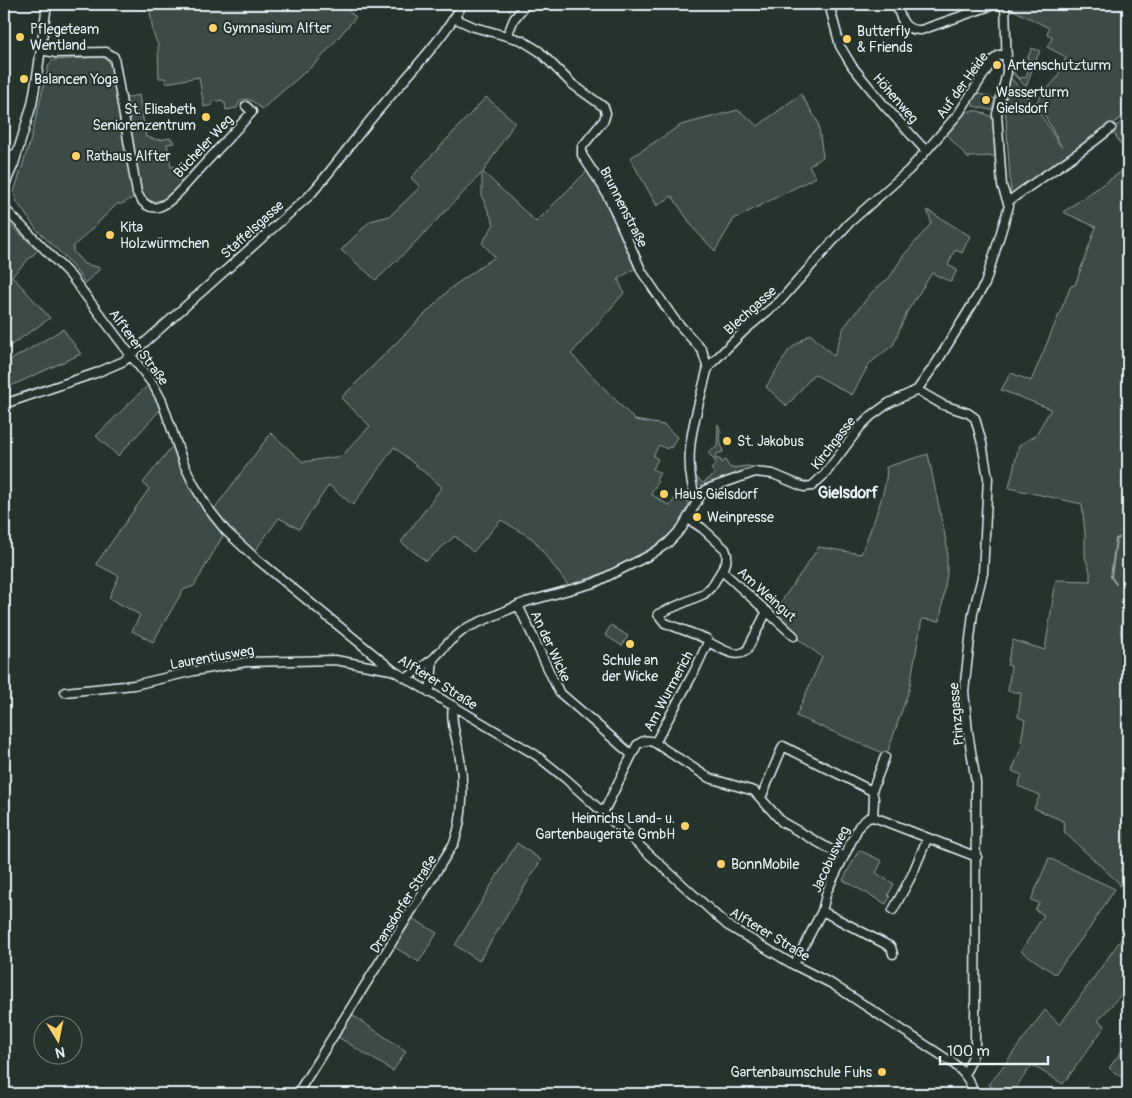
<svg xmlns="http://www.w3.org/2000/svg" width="1132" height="1098" viewBox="0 0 1132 1098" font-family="Pangolin,sans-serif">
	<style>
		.green { fill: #3e4b47; stroke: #939ea0 }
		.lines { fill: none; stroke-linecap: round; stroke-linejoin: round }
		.stream { stroke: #98a3a5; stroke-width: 2 }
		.minor-casing { stroke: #e8f1f8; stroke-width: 11 }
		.minor { stroke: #26332d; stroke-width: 8 }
		.poi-dot { fill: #ffd166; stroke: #26332d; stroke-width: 2 }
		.labels { text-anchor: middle; stroke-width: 4; stroke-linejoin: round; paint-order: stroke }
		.poi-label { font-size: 14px; fill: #e8f1f8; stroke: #26332d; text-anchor: start }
		.street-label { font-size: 14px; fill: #e8f1f8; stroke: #26332d }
		.quarter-label { font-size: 16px; font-weight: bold; fill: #e8f1f8; stroke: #26332d }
	</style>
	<rect width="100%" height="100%" fill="#26332d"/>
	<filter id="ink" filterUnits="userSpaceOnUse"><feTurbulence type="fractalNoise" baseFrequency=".02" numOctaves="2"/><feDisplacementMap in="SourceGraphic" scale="10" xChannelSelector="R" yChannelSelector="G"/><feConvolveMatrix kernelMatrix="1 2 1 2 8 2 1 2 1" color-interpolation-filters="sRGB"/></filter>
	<g filter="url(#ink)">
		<path class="green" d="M130,4h212l1,3 13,10 -37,43 -57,49c-8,-6 -13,-14 -23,-7l-2,6 -11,2 -1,-7h-2l-1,-3 -10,2v3l-8,2 -5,-30 -33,6 -1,-5h-6l-1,-33 -5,-12 -3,-22z
			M1009,4h119v109l-117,82 -6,-93 5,-25 25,29 27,42 -22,-42 -4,-4 21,-24 9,-21 -19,-10 6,-10 -6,-3 2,-6 -40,-20z
			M1032,48l8,3 -4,9h-1l-8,25h-3l-13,-13v-3l9,11 1,-3 5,1 5,-18 -4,-1z
			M102,57c9,3 9,11 10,19h2l10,22 15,-3 7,42 12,3 12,-2 2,1 2,4 -7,1 4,23 7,-1 3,17 -17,16 -11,3c-13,-8 -19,-6 -31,2h-5l-44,43v4l11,13 17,4 -16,15 -18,-24 -31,-30 -19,-27 -3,-10 16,-50 19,-78 4,-4z
			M977,93l19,6 -3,10 -3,1 -17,-4 -1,-5z
			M801,94l17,28 5,35 -14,9 7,11 -82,42 -19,32 -21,-22 -22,-33 -15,10 -27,-48 51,-33 57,-15 20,16z
			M486,97l29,25 -32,50 53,50 52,-52 15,23 34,74 -19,12 6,14 -53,61 64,66 29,5 13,12 -6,11 -3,-1 -1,2 -8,-4 -6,11 5,3 -5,10 7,4 -4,7 2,2 -7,12 19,12 8,-13 11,10c-1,37 -90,74 -121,82l-35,-46 -32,-19 -28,32 -18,-16 -29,25 -25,-19 41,-55 -48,-40 -41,58 -24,-20 -30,44 -20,-11 -25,34 -15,-14 -25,-29 57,-76 32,29 39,-6 28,-30 -29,-28 111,-111 43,-30 -13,-14 12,-19 -12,-27v-24l-75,78 -31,29 -35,-30 29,-29 20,-5 30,-29 -9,-9z
			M968,111h11l15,7 2,38 -27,1v2l-23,-25 18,-21z
			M1128,117v40l-16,-28z
			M1128,167v381l-3,5 -4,33 7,2v318l-9,-23 -54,-50 -2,-12 -29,-13 6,-13 -22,-9 4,-11 -10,-4 11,-28 -2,-2 4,-21 -7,-3 3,-24 -13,-2 3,-25 -4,-1 6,-25 32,10 11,-70 34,1v-10l-5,-14v-24l-3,-29 -73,-16 10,-43 16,-9 16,-27 -50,-19 10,-17 20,8 40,-95 4,-1 21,-58 -33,-15z
			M927,210l43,26 -8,17 -7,-3 -7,15 9,5 -6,12 -19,-9 -25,39 -14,33 -24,19 -17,31 -38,-21 -27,32 -21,-19 23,-37 21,-16 24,22 10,-29 29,-36 17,-14 13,-21 27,-31 1,-4z
			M4,219l34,31 -26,26 38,42 -46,32z
			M63,329l18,25 -77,35v-25z
			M148,385l13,24 -43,47 -22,-20z
			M718,424l3,8 -2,1 4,19 -7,2 -1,5h5l2,4 3,-3 5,8 18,-2 10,2 -56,18 -7,-6 -2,-12 4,10 6,5 12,-9 -4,-5 6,-5 -9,-12 9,-5z
			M173,445c12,36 26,60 51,89l-30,52 -11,4 -30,52 -21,-11 8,-16 -31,-17 10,-22 -23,-12 53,-75 -6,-6z
			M928,454l19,92v27l-7,48 -18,-2 -13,71 -21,61 -5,2 -87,-37 26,-59 -25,-19 2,-2 -25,-24 45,-65 42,7c7,-19 29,-69 25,-87z
			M611,625l17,11 -6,10 -17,-11z
			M517,843l24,17 -62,101 -24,-16z
			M859,850l23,11 -6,12 18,11 -6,11 2,2 -4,7 -43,-24z
			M1049,858l66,31 -26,40 -34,45 -34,-23 23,-36 -9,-5 4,-7 -8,-3z
			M412,918l25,15 -18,29 -25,-15z
			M1127,931l1,55 -30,35 7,5 -42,58 -31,-19 -21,29h-9l-13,-9 56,-75 15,15z
			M352,1015l54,36 -13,20 -55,-34z
			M1128,1043v39l-19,-14z"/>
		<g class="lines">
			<path class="stream" d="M1116,584l-5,-7 5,-38 9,-3 3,-5
				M1121,589l4,5 -4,39 7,26
				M1121,871l7,-28
				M1125,883l3,8"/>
			<g class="minor-casing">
				<path id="minor" d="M829,4l11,42 12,20 31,38 43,47
					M896,4c5,14 7,27 25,26l75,-26
					M454,18l20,9 47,13 18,11 33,33 32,23 2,6 -2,7 -22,27v8l21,32 11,22 28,63 32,47 28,31 6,19
					M507,36l7,-17 12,-15
					M41,50l15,3 50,-1 8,5 23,136c5,10 13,18 24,13 13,-5 29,-27 39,-37 17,-19 35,-38 52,-57l-6,-6
					M4,169l10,-15
					M4,187l10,-23 18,-60 6,-34 9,-66
					M1009,201c33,-25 70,-46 102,-73
					M4,208l66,67 84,111 8,15 21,61 10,21 14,24 19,24 26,24 142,116 142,84 30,24 161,146 67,40 38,19 118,77c12,9 20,18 24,33
					M917,390l26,15 25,8 7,5 7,25 6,35 -5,95 -10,40 -9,78 4,41 8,50 -1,263c-2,11 -4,19 -11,29
					M4,404l92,-31 28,-12 186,-166c24,-27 44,-56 67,-83 30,-36 62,-68 86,-108
					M697,502c-17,-47 -1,-85 10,-131l3,-6 35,-35 35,-29 69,-78 60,-53 17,-19 33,-38 34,-53 6,-5 8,-1
					M688,519l14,9 23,21 2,6 -1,8 -14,23 -8,8 -46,20 7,9 42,16 1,3
					M722,571l72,65
					M518,605l41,87 73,63
					M407,678l26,-19 17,-18 16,-13 60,-26 68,-19 56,-28 18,-12 14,-15 18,-32 7,-7 48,-17 18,2 31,13 8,-1 13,-12 35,-47 11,-11 18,-13 28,-13 20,-28 48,-78 24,-78 -7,-20 -5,-72 10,-42 -2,-68
					M65,692l69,-7 60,-14 52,-9 89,-2 56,10
					M430,693l3,-34
					M655,743l54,35 45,13 28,31 62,35
					M761,798l22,-52 89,45
					M603,813l34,-68c6,-5 12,-6 18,-2l39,-71 14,-30c11,5 28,18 39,8l20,-39
					M873,817l1,-18 -2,-8 13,-34
					M893,910l19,-35 15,-36
					M822,911l69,36 2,7
					M794,965l28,-54 5,-20 32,-65 9,-8 5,-1 6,2 98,38
					M297,1094l157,-251c10,-26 10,-63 5,-90 -2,-15 -9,-31 -6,-46"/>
			</g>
			<use href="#minor" class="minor"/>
		</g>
	</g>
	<g class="poi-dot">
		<circle cx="213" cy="28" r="5"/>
		<circle cx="20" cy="37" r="5"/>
		<circle cx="847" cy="39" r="5"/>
		<circle cx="997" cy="65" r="5"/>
		<circle cx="24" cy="79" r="5"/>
		<circle cx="986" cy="100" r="5"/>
		<circle cx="206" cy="117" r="5"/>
		<circle cx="76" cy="156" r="5"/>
		<circle cx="110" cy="235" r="5"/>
		<circle cx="727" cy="441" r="5"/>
		<circle cx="664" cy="494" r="5"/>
		<circle cx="697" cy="517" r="5"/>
		<circle cx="630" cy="644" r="5"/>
		<circle cx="685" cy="826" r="5"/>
		<circle cx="721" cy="864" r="5"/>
		<circle cx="882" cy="1072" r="5"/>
	</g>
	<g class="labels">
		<g class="poi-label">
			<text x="223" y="33">Gymnasium Alfter</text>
			<text x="30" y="34">Pflegeteam<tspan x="30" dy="16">Wentland</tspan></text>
			<text x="857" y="36">Butterfly<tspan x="857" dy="16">&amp; Friends</tspan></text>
			<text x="1007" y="70">Artenschutzturm</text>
			<text x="34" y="84">Balancen Yoga</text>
			<text x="996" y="97">Wasserturm<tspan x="996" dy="16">Gielsdorf</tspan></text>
			<text x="196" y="114" text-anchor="end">St. Elisabeth<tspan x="196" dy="16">Seniorenzentrum</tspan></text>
			<text x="86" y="161">Rathaus Alfter</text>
			<text x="120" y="232">Kita<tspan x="120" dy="16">Holzwürmchen</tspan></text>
			<text x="737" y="446">St. Jakobus</text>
			<text x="674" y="499">Haus Gielsdorf</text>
			<text x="707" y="522">Weinpresse</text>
			<text x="630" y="665" text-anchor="middle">Schule an<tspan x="630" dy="16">der Wicke</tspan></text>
			<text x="675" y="823" text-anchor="end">Heinrichs Land- u.<tspan x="675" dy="16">Gartenbaugeräte GmbH</tspan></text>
			<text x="731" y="869">BonnMobile</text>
			<text x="872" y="1077" text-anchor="end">Gartenbaumschule Fuhs</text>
		</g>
		<g class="street-label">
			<text transform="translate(962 85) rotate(-54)" y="5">Auf der Heide</text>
			<text transform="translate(896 98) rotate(49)" y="5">Höhenweg</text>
			<text transform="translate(203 146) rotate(-47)" y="5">Bücheler Weg</text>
			<text transform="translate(624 207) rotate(63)" y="5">Brunnenstraße</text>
			<text transform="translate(252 229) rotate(-42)" y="5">Staffelsgasse</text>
			<text transform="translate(750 310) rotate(-42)" y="5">Blechgasse</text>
			<text transform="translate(139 347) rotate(54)" y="5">Alfterer Straße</text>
			<text transform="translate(833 443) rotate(-52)" y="5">Kirchgasse</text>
			<text transform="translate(767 594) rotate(42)" y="5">Am Weingut</text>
			<text transform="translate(551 646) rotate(65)" y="5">An der Wicke</text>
			<text transform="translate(212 657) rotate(-10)" y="5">Laurentiusweg</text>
			<text transform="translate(438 682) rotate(32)" y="5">Alfterer Straße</text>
			<text transform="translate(668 691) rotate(-62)" y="5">Am Wurmerich</text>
			<text transform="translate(956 714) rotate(-95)" y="5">Prinzgasse</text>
			<text transform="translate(830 859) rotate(-65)" y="5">Jacobusweg</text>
			<text transform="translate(403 904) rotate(-58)" y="5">Dransdorfer Straße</text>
			<text transform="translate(770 934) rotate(31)" y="5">Alfterer Straße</text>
		</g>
		<g class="quarter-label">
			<text x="848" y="498">Gielsdorf</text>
		</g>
	</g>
	<rect width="1132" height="1098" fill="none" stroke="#26332d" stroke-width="20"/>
	<rect x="10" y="10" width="1112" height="1078" fill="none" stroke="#e8f1f8" stroke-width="2" filter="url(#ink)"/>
	<g transform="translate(58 1040) rotate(170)"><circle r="24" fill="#26332d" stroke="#747f7e"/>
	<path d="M0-4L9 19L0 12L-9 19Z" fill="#ffd166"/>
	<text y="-8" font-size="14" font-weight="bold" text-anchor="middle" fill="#e8f1f8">N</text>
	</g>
	<path d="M940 1056v8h108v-8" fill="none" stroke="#e8f1f8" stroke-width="2.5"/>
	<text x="947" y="1056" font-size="15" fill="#e8f1f8" stroke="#26332d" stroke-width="4" paint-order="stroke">100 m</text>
</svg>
